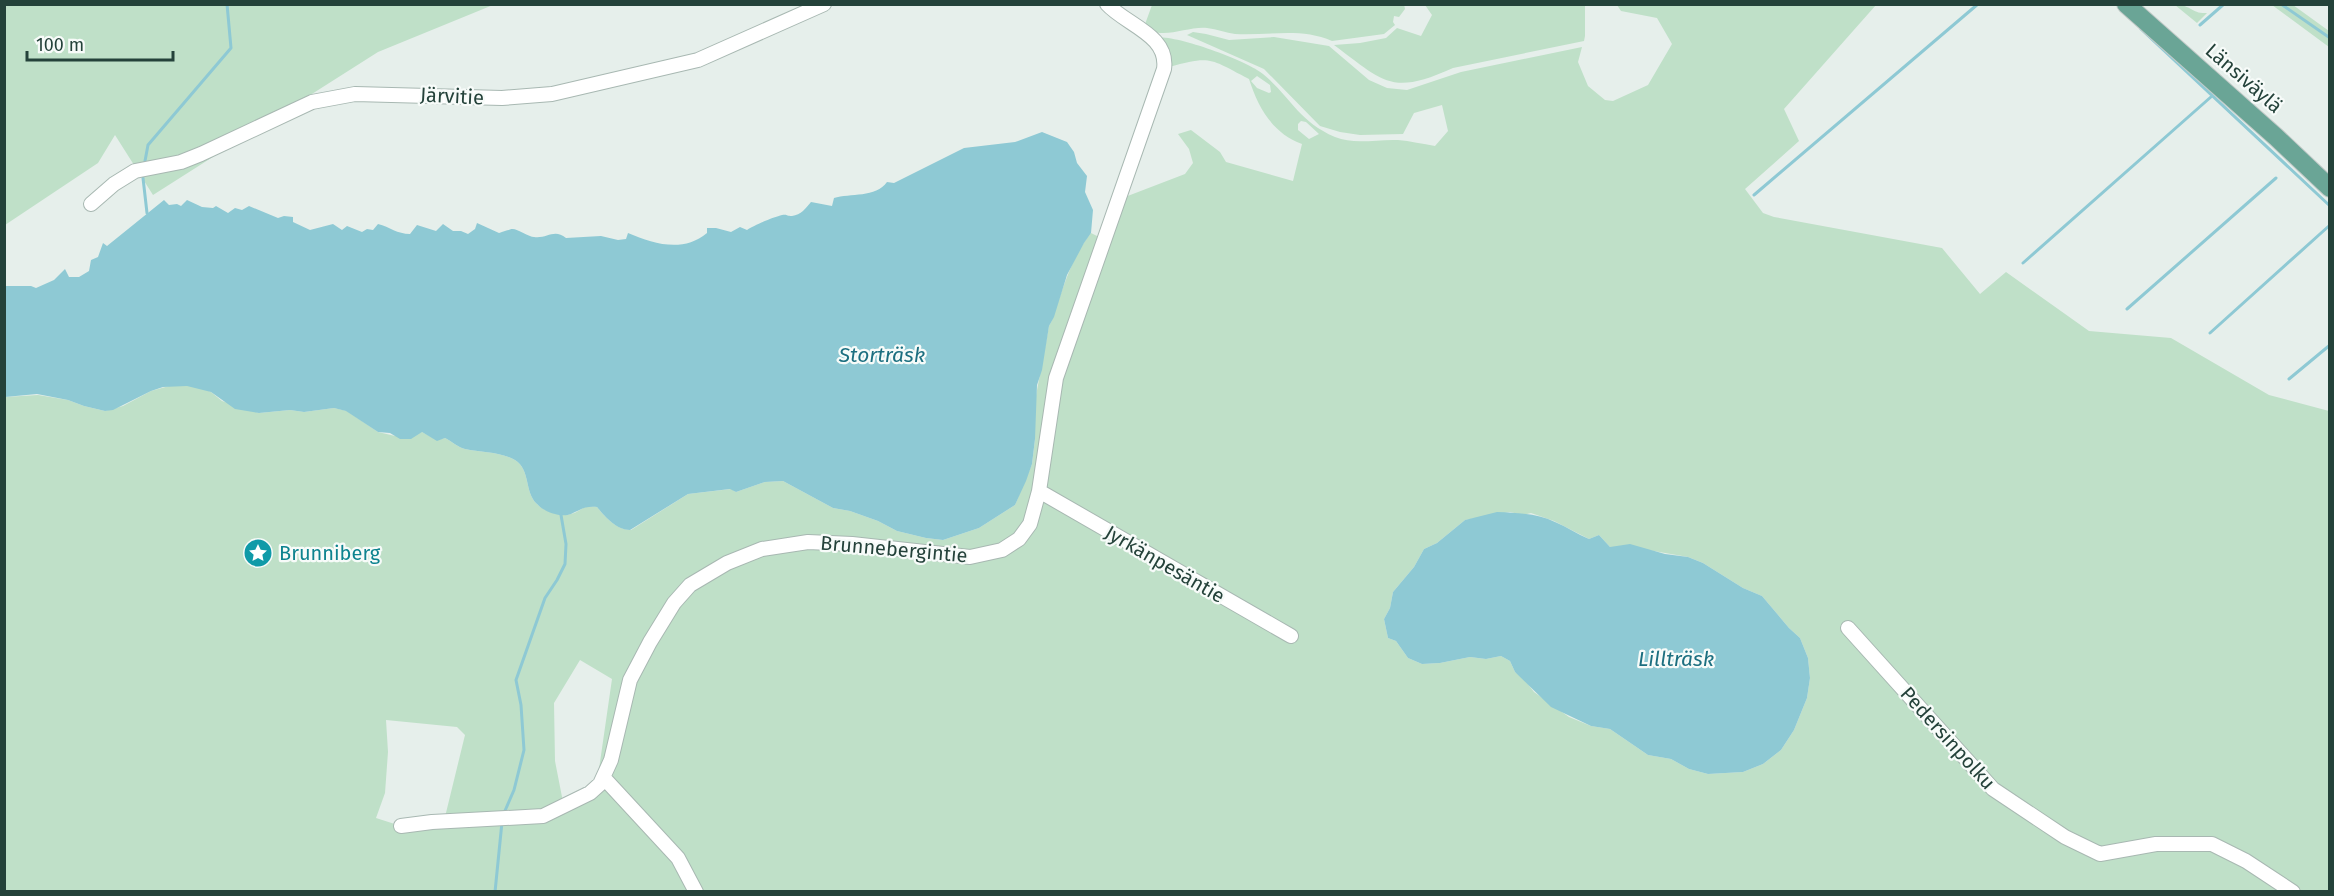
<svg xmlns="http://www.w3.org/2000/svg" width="2334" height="896" viewBox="0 0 2334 896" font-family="'Fira Sans',sans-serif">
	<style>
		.green { fill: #bfe0c8; fill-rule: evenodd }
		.water { fill: #8ec9d4 }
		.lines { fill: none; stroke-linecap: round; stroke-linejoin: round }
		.stream { stroke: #8ec9d4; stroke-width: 3 }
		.minor-casing { stroke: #a8b8b2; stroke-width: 16 }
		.major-casing { stroke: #c2cac8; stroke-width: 20 }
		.minor { stroke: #fff; stroke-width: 14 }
		.major { stroke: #6aa596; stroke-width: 18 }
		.labels { text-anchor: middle; stroke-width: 4.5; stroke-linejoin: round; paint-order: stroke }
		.street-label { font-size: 20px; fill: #24423a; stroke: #f7fbf9 }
		.culture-label { font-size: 20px; fill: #0d838f; stroke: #f7fbf9; text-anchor: start }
		.water-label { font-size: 21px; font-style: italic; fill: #1c6f80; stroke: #f7fbf9 }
	</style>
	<rect width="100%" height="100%" fill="#e6efeb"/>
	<path class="green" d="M1404,4l1,5 -6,8 -5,-1 -1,6 2,3 -11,9 -52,7c-31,-14 -65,-5 -97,-7 -9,-1 -18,-5 -28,-6 -20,-2 -45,13 -63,-1l8,-22z
		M5,5h488l-115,47 -225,143 -38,-60 -17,28 -93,62z
		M1425,5h160v31l-1,5 -131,27c-62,28 -69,14 -119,-23l26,-2 26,-5 11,-10 24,8 11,-21z
		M1617,5h259l-92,104 15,32 -54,48 18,24 11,4 168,31 38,46 26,-22 83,59 82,7 98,57 60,16v480l-2324,1v-495l33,-2 30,5 16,6 21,5 18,-5 28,-15 36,-10 24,11 11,9 37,12 31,-3 14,2 30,-4 13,3 31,21 17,4 27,-4 15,8 8,-2c6,3 14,10 20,11 15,3 36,3 50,11 16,10 9,32 22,44 6,7 25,13 34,10 13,-4 10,-9 26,-7 8,10 20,23 34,23l57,-36 43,-5 5,3 29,-10 18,-1 50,27 17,3 28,10 19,10 29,7 17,2 36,-12 36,-23 17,-41 3,-25v-38l14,-75c4,-7 5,-13 8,-21 9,-26 17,-51 34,-72l8,4 13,-35 73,-28 8,-11 -4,-14 -11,-15 13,-4 29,22 6,10 67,19 9,-37c-30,-11 -44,-37 -53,-65 -39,-20 -37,-24 -80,-12l-13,-29c19,-4 91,23 107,36 28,23 34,46 72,63 19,8 42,2 63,3 12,1 25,4 37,6l13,-15 -6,-26 -28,8 -11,21 -43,1 -20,-3 -20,-6 -56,-57 -77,-34 6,-3 13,2 23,6 45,-3 55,9 40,34 18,8 20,2 54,-18 121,-25 -4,15 10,24 17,14 8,1 35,-16 24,-41 -15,-26 -36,-7zM1257,76l13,9 1,7 -2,1 -12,-5 -6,-7zM1301,121l5,1 13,12 -10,5 -11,-9v-6zM1510,512l13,3 8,-2 23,8 35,18 10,-4 11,12 38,3 40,7 15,6 40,25 19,8 27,32 11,10 8,20 2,20 -3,20 -13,32 -13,20 -18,14 -20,8 -35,2 -19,-5 -18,-10 -23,-4 -38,-26 -19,-3 -22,-9 -35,-25 -10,-13 -9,-7 -5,-11 -9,-5 -15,3 -16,-2 -30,6 -18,1 -14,-6 -12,-17 -8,-3 -4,-19 6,-11 3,-16 21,-25 10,-18 13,-6 28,-23zM580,660l32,19 -14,97 -16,23 -19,3 -8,-41 -1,-58zM386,720l71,7 8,8 -21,86 -43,5 -25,-8 9,-25 3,-41z
		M2175,5c16,-1 16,9 32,8l-10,10z
		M2272,5h21l36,26v16z"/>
	<path class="water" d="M1042,132l25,10 7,10 3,11 10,13 -2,16 8,18 -2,23 -7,10 -17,32 -13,42 -5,9 -7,44 -5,15 -2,54 -3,25 -6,17 -11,24 -36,23 -36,12 -17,-2 -29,-7 -19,-10 -28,-10 -17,-3 -50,-27 -18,1 -29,10 -6,-3 -42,5 -58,36c-13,0 -25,-13 -33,-23 -12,-1 -15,2 -26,7 -10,4 -27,-2 -34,-10 -13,-12 -6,-34 -22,-44 -14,-8 -35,-8 -50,-11 -6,-1 -14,-8 -20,-11l-8,3 -15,-9 -11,7h-11l-10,-6 -12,-1 -32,-21 -12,-3 -30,4 -14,-2 -31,3 -24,-4 -24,-17 -24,-6 -24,1 -12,4 -38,19 -8,1 -21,-5 -16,-6 -31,-6 -32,3v-111h26l5,2 18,-8 11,-11 4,8h10l10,-6 2,-11 7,-3 5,-14 4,3 57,-46 5,5 8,-1 4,2 6,-6 15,7 11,1 3,-2 12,7 7,-5 7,2 7,-4 29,12 6,-2 9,1v5l17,8 23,-6 9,6 5,-4 15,6 5,-3 6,1 5,-6c12,3 19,10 32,10l7,-9 19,6 7,-7 10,7h8l7,3 7,-5 2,-6 22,10c3,-1 12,-4 13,-4 4,-1 17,8 22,8 13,2 20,-9 32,1l35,-2 17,4 8,-1 2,-6c26,11 55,20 79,0v-5h9l15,4 9,-5 7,3c7,-5 27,-13 35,-15 6,-1 4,1 10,1 9,-1 14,-8 19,-14l21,4 2,-8c16,-5 42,0 53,-16l7,1 70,-35 51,-6z
		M1497,512c20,1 40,1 58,10 12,5 22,12 34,17l10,-4 11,12 20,-3 35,10 23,3 15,6 40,25 19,8 27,32 11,10 8,20 2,20 -3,20 -13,32 -13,20 -18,14 -20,8 -35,2 -19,-5 -18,-10 -23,-4 -38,-26 -19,-3 -40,-19 -36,-35 -5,-11 -9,-5 -15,3 -16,-2 -30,6 -18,1 -14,-6 -12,-17 -8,-3 -4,-19 6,-11 3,-16 21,-25 10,-18 13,-6 28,-23z"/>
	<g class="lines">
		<path class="stream" d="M2281,4l49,34
			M2200,25l24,-21
			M2141,29l189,177
			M145,161l3,-16 83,-97 -4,-44
			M143,178l4,35
			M1754,195l224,-191
			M2023,263l189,-167
			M2127,309l149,-131
			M2210,333l120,-108
			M2289,379l41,-34
			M504,813l10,-23 10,-40 -3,-45 -5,-25 29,-82 12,-18 8,-16 1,-20 -5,-29
			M495,892l7,-70"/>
		<g class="minor-casing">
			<path id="minor" d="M91,204l23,-20 21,-13 46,-9 20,-8 111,-52 43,-8 147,4 50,-4 146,-34 126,-56
				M1039,491l252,145
				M1848,628l145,161 72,48 35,17 56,-10h56l34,17 47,31
				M604,778l74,80 18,34
				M401,826l31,-4 111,-6 47,-23 10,-9 11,-24 19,-80 20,-38 24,-39 16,-18 37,-22 35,-14 46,-7 44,2 118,13 32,-7 17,-11 11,-15 9,-33 17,-113 108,-309c5,-34 -38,-44 -57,-65"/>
		</g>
		<g class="major-casing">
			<path id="major" d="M2126,4l150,133 54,51"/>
		</g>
		<use href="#minor" class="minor"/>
		<use href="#major" class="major"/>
	</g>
	<defs>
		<g id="sight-disc" transform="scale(1.5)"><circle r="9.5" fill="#0f9aa8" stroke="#f7fbf9"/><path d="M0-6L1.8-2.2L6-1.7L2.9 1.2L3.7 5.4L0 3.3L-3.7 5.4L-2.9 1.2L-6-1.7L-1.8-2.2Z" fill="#fff"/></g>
	</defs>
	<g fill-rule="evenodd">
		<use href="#sight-disc" x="258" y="553"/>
	</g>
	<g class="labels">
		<g class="street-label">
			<text transform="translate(2244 78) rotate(41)" y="7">Länsiväylä</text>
			<text transform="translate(452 96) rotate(3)" y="7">Järvitie</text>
			<text transform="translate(894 549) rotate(5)" y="7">Brunnebergintie</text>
			<text transform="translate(1165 564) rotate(30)" y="7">Jyrkänpesäntie</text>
			<text transform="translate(1948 738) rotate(48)" y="7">Pedersinpolku</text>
		</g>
		<g class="culture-label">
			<text x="279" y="560">Brunniberg</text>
		</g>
		<g class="water-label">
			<text x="882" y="362">Storträsk</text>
			<text x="1676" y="666">Lillträsk</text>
		</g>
	</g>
	<rect width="2334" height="896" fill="none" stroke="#24423a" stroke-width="12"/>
	<path d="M27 51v9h146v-9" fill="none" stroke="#24423a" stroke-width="3"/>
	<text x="36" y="51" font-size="18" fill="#24423a" stroke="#f7fbf9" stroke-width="4.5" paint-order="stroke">100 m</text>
</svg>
